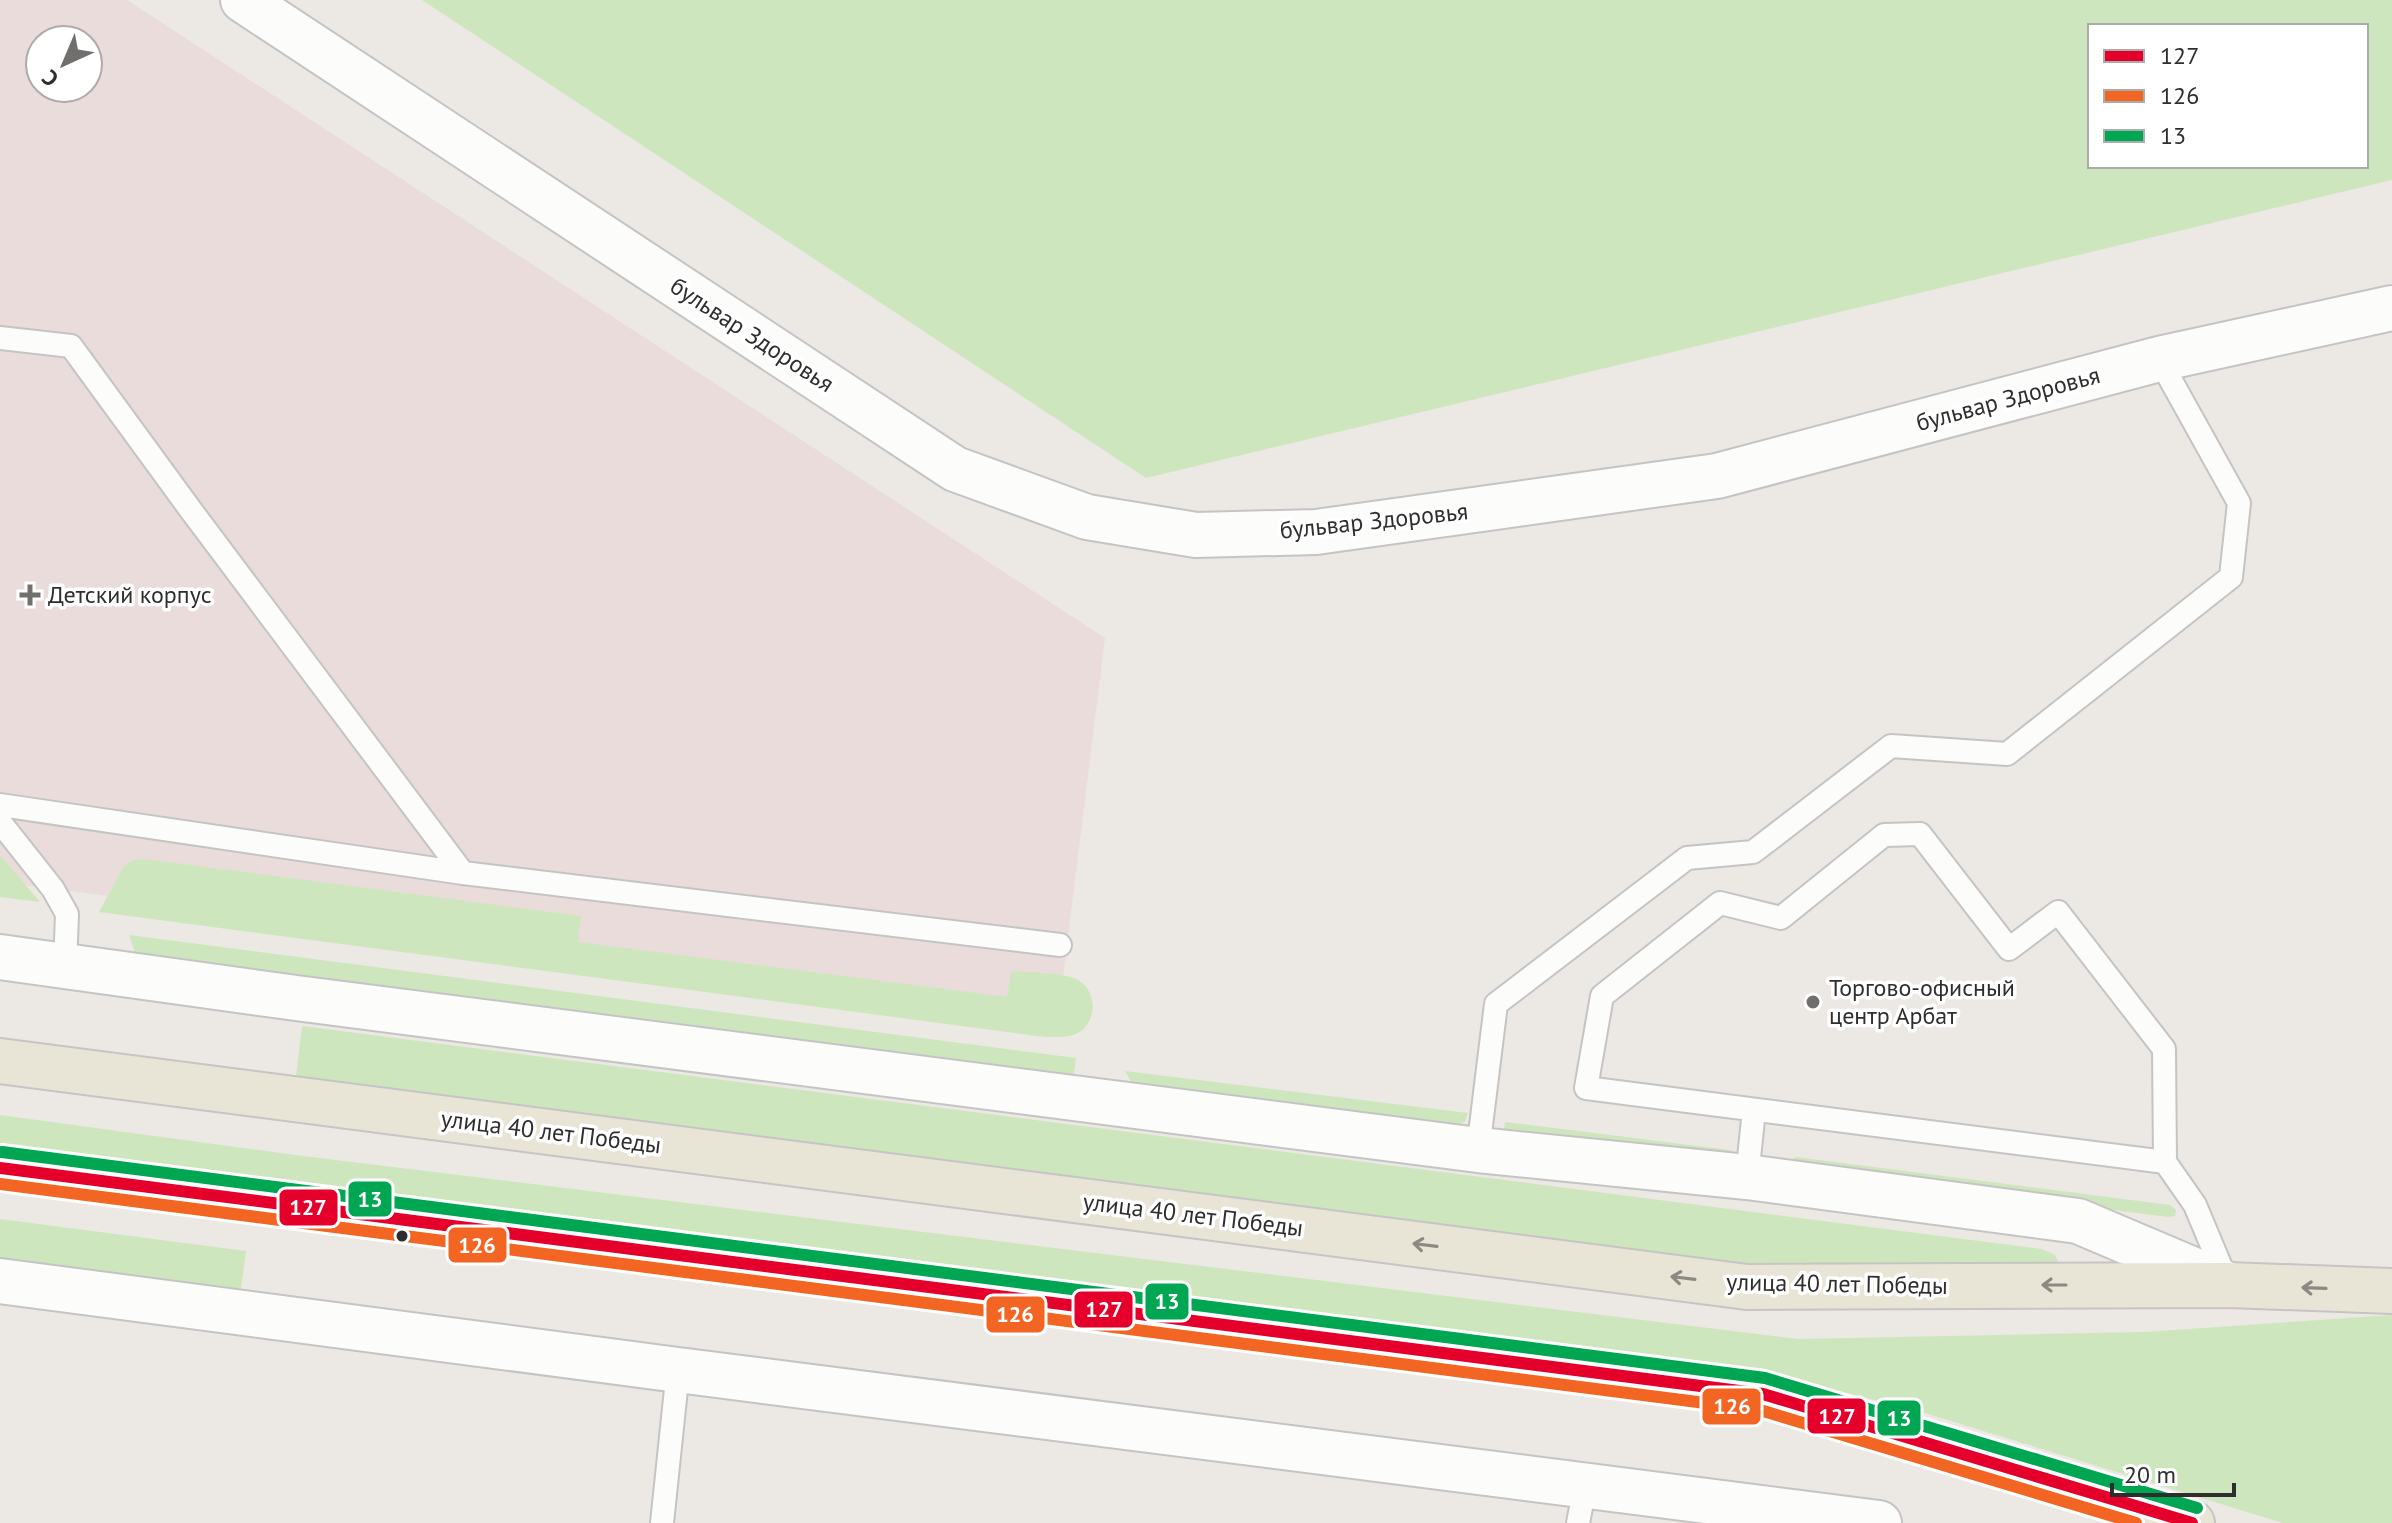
<svg xmlns="http://www.w3.org/2000/svg" width="2392" height="1523" viewBox="0 0 2392 1523" font-family="'PT Sans',sans-serif">
	<style>
		.medical { fill: #e9dcdb; fill-rule: evenodd }
		.green { fill: #cee6be; fill-rule: evenodd }
		.lines { fill: none; stroke-linecap: round; stroke-linejoin: round }
		.service-casing { stroke: #c5c4c5; stroke-width: 26 }
		.minor-casing { stroke: #c5c4c5; stroke-width: 48 }
		.tertiary-casing { stroke: #c5c4c5; stroke-width: 48 }
		.primary-casing { stroke: #c6c5c4; stroke-width: 48 }
		.service { stroke: #fcfcfb; stroke-width: 22 }
		.minor { stroke: #fcfcfb; stroke-width: 44 }
		.tertiary { stroke: #fcfcfb; stroke-width: 44 }
		.primary { stroke: #e8e4d6; stroke-width: 44 }
		.bus-1-casing { stroke: #fff; stroke-width: 18 }
		.bus-2-casing { stroke: #fff; stroke-width: 18 }
		.bus-3-casing { stroke: #fff; stroke-width: 18 }
		.bus-1 { stroke: #e4002b; stroke-width: 12 }
		.bus-2 { stroke: #f26522; stroke-width: 12 }
		.bus-3 { stroke: #00a651; stroke-width: 12 }
		.oneway { stroke: #8b8982 }
		.poi-dot { fill: #706f6e; stroke: #fff; stroke-width: 3 }
		.bus-dot { fill: #2e2e2e; stroke: #fff; stroke-width: 3 }
		.labels { text-anchor: middle; stroke-width: 7; stroke-linejoin: round; paint-order: stroke }
		.street-label { font-size: 24px; fill: #2e2e2e; stroke: #fff }
		.poi-label { font-size: 24px; fill: #2e2e2e; stroke: #fff; text-anchor: start }
		.line-badge { stroke: #fff; stroke-width: 3 }
		.badge-label { font-size: 22px; text-anchor: middle; font-weight: bold; fill: #fff }
	</style>
	<rect width="100%" height="100%" fill="#ece8e4"/>
	<path class="medical" d="M0,0h127l978,638 -47,379 -1058,-135zM40,40h48v48h-48z"/>
	<path class="green" d="M422,0h1970v180l-1246,298zM2090,26h276v140h-276z
		M0,855l40,47 -40,-5z
		M144,859l437,57 -3,26 429,55 4,-26c16,1 49,2 63,7 24,9 25,45 2,56 -9,4 -21,3 -31,3l-946,-125 25,-46 9,-6z
		M129,935l947,123 -3,22 -936,-121z
		M302,1026l1740,223 13,6 3,6 -3,5 -284,4 -1476,-185z
		M1125,1071l343,42 -3,8 -9,6 -322,-40z
		M0,1115l303,41 1495,183 346,-7 248,-17v208h-109l-368,-113 -113,-28 -1802,-236z
		M1505,1122l225,28 6,5 -233,-20z
		M1796,1157l374,48 6,5 -1,6 -7,1 -374,-48 -4,-3 1,-6z
		M0,1219l246,32 -7,52 -239,-31z"/>
	<g class="lines">
		<g class="service-casing">
			<path id="service" d="M0,338l71,8 119,163 273,364
				M0,805l463,68 597,72
				M0,822l53,67 14,25 -2,52
				M1478,1150l18,-146 191,-146 66,-6 138,-106 116,8 224,-177 8,-74 -80,-144
				M2165,1162l-1,-113 -106,-137 -49,37 -89,-115 -36,1 -103,83 -61,-15 -118,93 -16,92 579,74 30,43 33,79
				M1747,1177l7,-67
				M662,1523l16,-153
				M1578,1523l7,-36"/>
		</g>
		<g class="minor-casing">
			<path id="minor" d="M0,957l296,41 1182,152 269,27 331,44 151,64
				M0,1281l678,89 1201,153"/>
		</g>
		<g class="tertiary-casing">
			<path id="tertiary" d="M243,0l712,469 132,48 109,18 120,-3 401,-56 442,-117 233,-51"/>
		</g>
		<g class="primary-casing">
			<path id="primary" d="M0,1061l1747,226 482,-2 163,6
				M0,1168l1763,226 429,129"/>
		</g>
		<use href="#service" class="service"/>
		<use href="#minor" class="minor"/>
		<use href="#tertiary" class="tertiary"/>
		<use href="#primary" class="primary"/>
		<g class="bus-1-casing">
			<path id="bus-1" d="M0,1168l1763,226 429,129"/>
		</g>
		<g class="bus-2-casing">
			<path id="bus-2" d="M0,1184l1760,226 376,113"/>
		</g>
		<g class="bus-3-casing">
			<path id="bus-3" d="M2,1152l1763,226 432,130"/>
		</g>
		<use href="#bus-1" class="bus-1"/>
		<use href="#bus-2" class="bus-2"/>
		<use href="#bus-3" class="bus-3"/>
	</g>
	<defs><path id="oneway-shaft" d="M-6 0H5M1.5-3L5.5 0L1.5 3" fill="none" stroke-width="1.6" stroke-linecap="round" stroke-linejoin="round" transform="scale(2)"/></defs>
	<g class="oneway">
		<use href="#oneway-shaft" transform="translate(1425 1245) rotate(-173)"/>
		<use href="#oneway-shaft" transform="translate(1683 1278) rotate(-173)"/>
		<use href="#oneway-shaft" transform="translate(2054 1285) rotate(180)"/>
		<use href="#oneway-shaft" transform="translate(2314 1288) rotate(-178)"/>
	</g>
	<g class="poi-dot">
		<path d="M26 583h8v8h8v8h-8v8h-8v-8h-8v-8h8z"/>
		<circle cx="1813" cy="1002" r="8"/>
	</g>
	<circle class="bus-dot" cx="402" cy="1236" r="7"/>
	<g class="labels">
		<g class="street-label">
			<text transform="translate(752 335) rotate(33)" y="8">бульвар Здоровья</text>
			<text transform="translate(2008 399) rotate(-15)" y="8">бульвар Здоровья</text>
			<text transform="translate(1374 521) rotate(-6)" y="8">бульвар Здоровья</text>
			<text transform="translate(551 1132) rotate(7)" y="8">улица 40 лет Победы</text>
			<text transform="translate(1193 1215) rotate(7)" y="8">улица 40 лет Победы</text>
			<text transform="translate(1837 1284) rotate(1)" y="8">улица 40 лет Победы</text>
		</g>
		<g class="poi-label">
			<text x="48" y="603">Детский корпус</text>
			<text x="1829" y="996">Торгово-офисный<tspan x="1829" dy="28">центр Арбат</tspan></text>
		</g>
	</g>
	<g class="line-badge">
		<rect x="347" y="1180" width="46" height="38" rx="8" fill="#00a651"/>
		<rect x="278" y="1188" width="61" height="39" rx="8" fill="#e4002b"/>
		<rect x="447" y="1226" width="61" height="38" rx="8" fill="#f26522"/>
		<rect x="1144" y="1282" width="46" height="39" rx="8" fill="#00a651"/>
		<rect x="1073" y="1290" width="61" height="39" rx="8" fill="#e4002b"/>
		<rect x="985" y="1295" width="61" height="39" rx="8" fill="#f26522"/>
		<rect x="1701" y="1387" width="61" height="39" rx="8" fill="#f26522"/>
		<rect x="1806" y="1397" width="61" height="38" rx="8" fill="#e4002b"/>
		<rect x="1876" y="1399" width="46" height="38" rx="8" fill="#00a651"/>
	</g>
	<g class="badge-label">
		<text x="370" y="1207">13</text>
		<text x="308" y="1215">127</text>
		<text x="477" y="1253">126</text>
		<text x="1167" y="1309">13</text>
		<text x="1104" y="1317">127</text>
		<text x="1015" y="1322">126</text>
		<text x="1732" y="1414">126</text>
		<text x="1837" y="1424">127</text>
		<text x="1899" y="1426">13</text>
	</g>
	<rect x="2088" y="24" width="280" height="144" fill="#ffffff" stroke="#ababab" stroke-width="2"/>
	<rect x="2104" y="50" width="40" height="12" fill="#e4002b" stroke="#ababab" stroke-width="2"/>
	<text x="2160" y="64" font-size="24" fill="#2e2e2e">127</text>
	<rect x="2104" y="90" width="40" height="12" fill="#f26522" stroke="#ababab" stroke-width="2"/>
	<text x="2160" y="104" font-size="24" fill="#2e2e2e">126</text>
	<rect x="2104" y="130" width="40" height="12" fill="#00a651" stroke="#ababab" stroke-width="2"/>
	<text x="2160" y="144" font-size="24" fill="#2e2e2e">13</text>
	<g transform="translate(64 64) rotate(224)"><circle r="38" fill="#ffffff" stroke="#ababab" stroke-width="2"/>
	<path d="M0-6L14 30L0 20L-14 30Z" fill="#706f6e"/>
	<text y="-12" font-size="22" font-weight="bold" text-anchor="middle" fill="#2e2e2e">С</text>
	</g>
	<path d="M2112 1483v12h122v-12" fill="none" stroke="#2e2e2e" stroke-width="4"/>
	<text x="2124" y="1483" font-size="24" fill="#2e2e2e" stroke="#ffffff" stroke-width="6" paint-order="stroke">20 m</text>
</svg>
